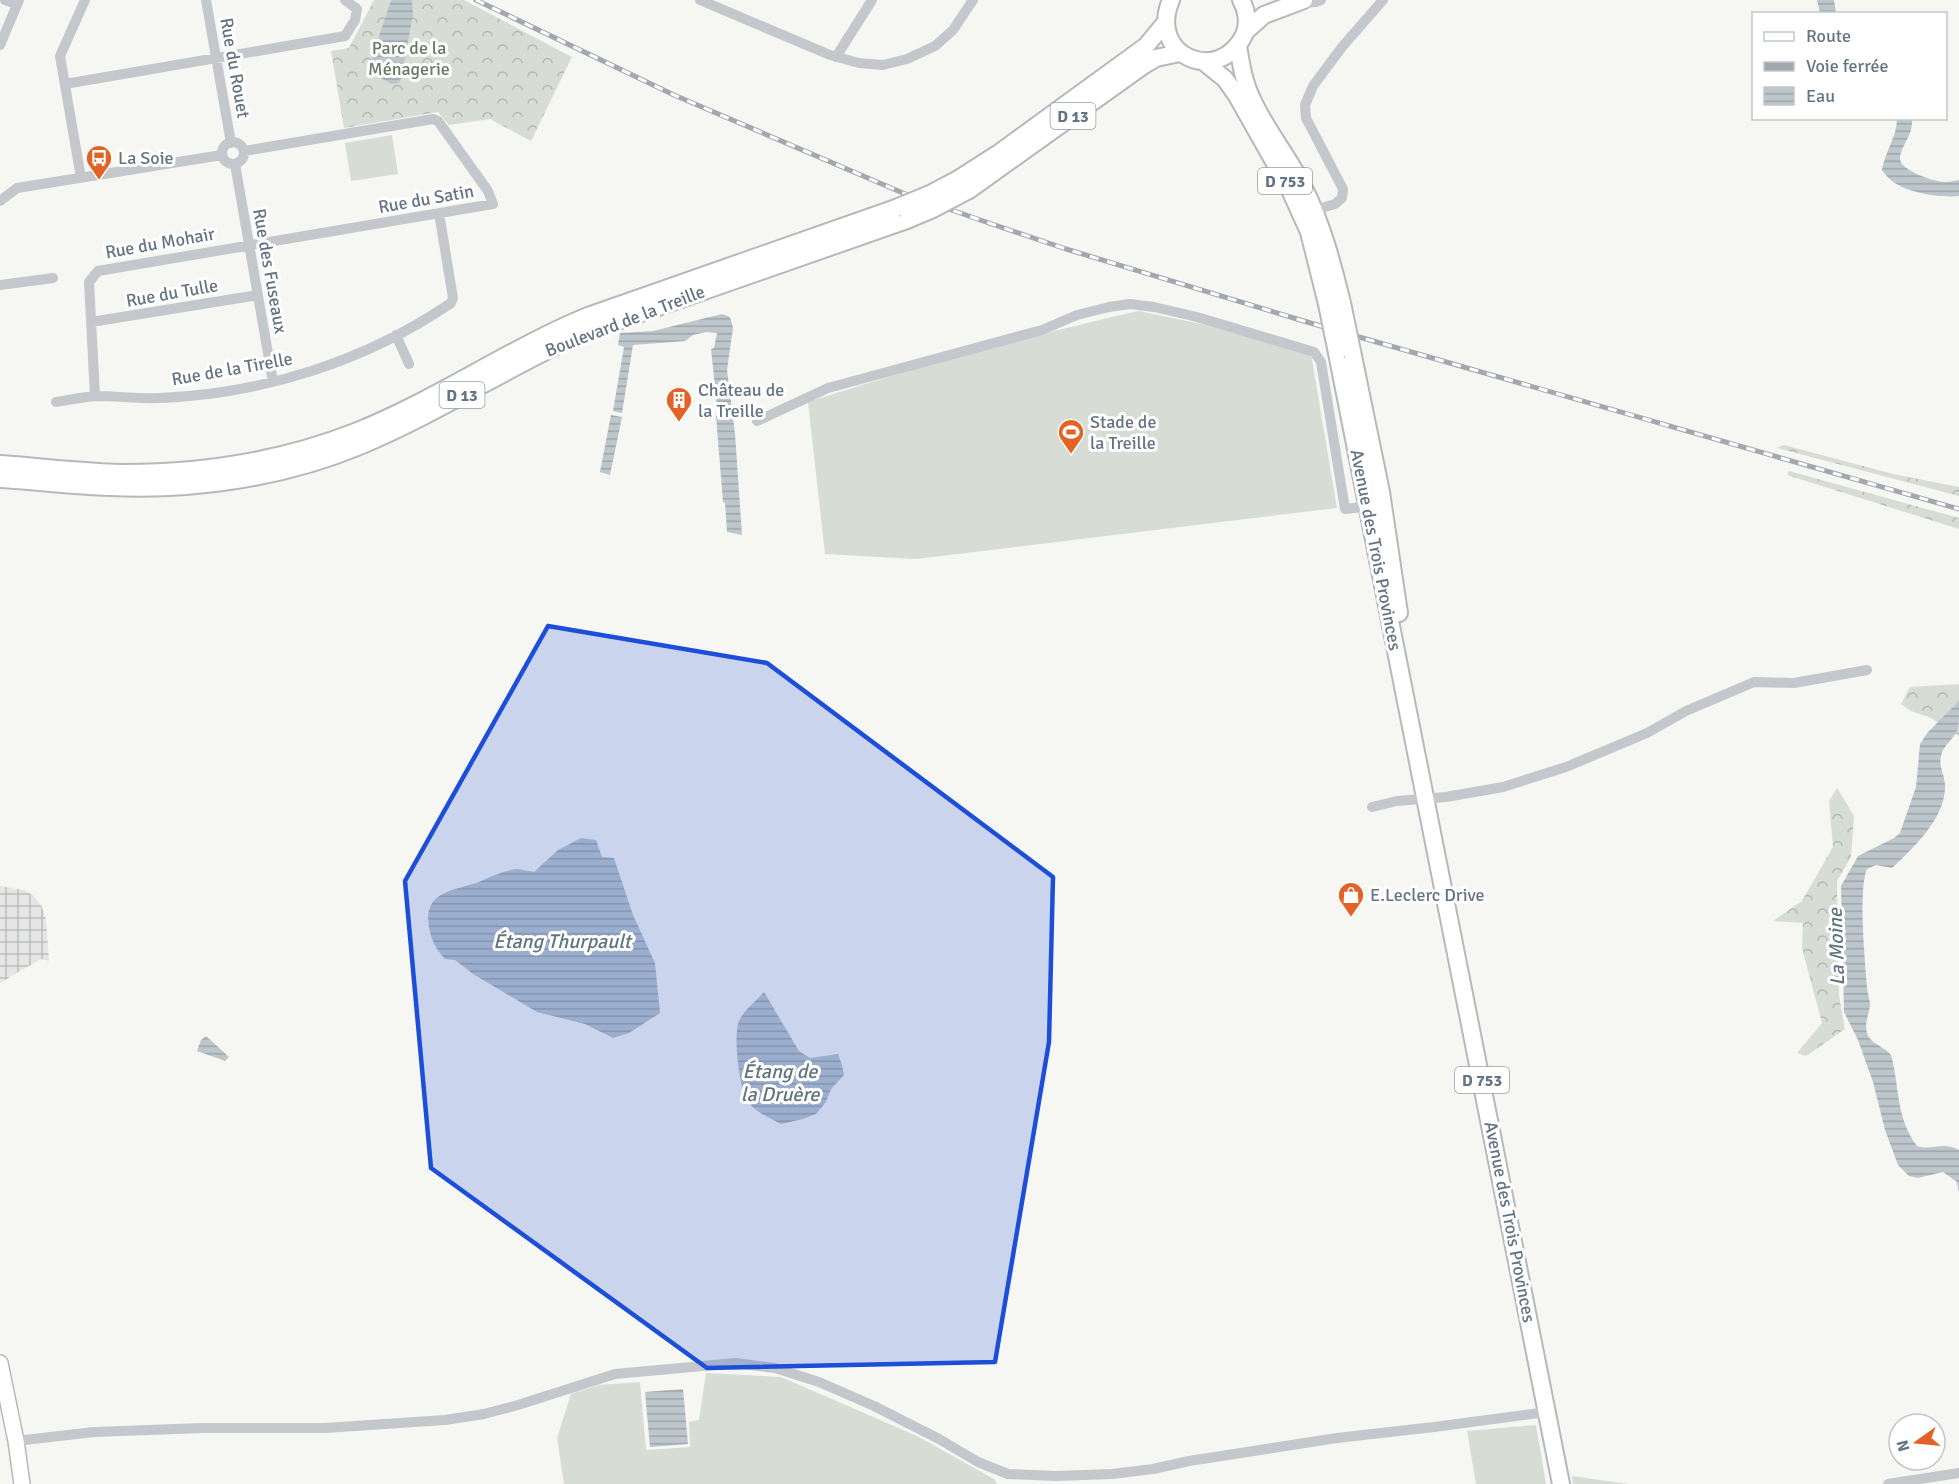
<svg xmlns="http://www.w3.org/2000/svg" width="1959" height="1484" viewBox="0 0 1959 1484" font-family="Signika,sans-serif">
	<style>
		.industrial { fill: url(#industrial-grid) }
		.grass { fill: #d7ddd4 }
		.forest { fill: url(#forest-crowns) }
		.water { fill: url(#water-rules) }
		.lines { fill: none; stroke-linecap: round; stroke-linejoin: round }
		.secondary-casing { stroke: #b4b9be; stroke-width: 18 }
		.primary-casing { stroke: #b5b9bd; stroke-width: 20 }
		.street { stroke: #c4c7cb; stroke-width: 10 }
		.secondary { stroke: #fff; stroke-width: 15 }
		.primary { stroke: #fff; stroke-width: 16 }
		.rail-casing { stroke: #a2a8ae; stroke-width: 5 }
		.rail { stroke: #fff; stroke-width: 3; stroke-dasharray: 9; stroke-linecap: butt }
		.primary-bridge-casing { stroke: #b5b9bd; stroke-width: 20; stroke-linecap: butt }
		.primary-bridge { stroke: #fff; stroke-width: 16 }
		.marked { fill: #1d4ed8; fill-opacity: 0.2; stroke: #1d4ed8; stroke-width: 4.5; stroke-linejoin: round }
		.labels { text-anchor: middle; stroke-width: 6; stroke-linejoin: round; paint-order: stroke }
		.shield { fill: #fff; stroke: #939ea9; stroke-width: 1.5 }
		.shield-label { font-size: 16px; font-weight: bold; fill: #657484 }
		.park-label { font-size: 18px; fill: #677b64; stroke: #fff }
		.street-label { font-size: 18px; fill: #657484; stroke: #fff }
		.poi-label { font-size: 18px; fill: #657484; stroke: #fff; text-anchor: start }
		.water-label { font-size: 20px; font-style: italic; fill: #617580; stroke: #fff }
	</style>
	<defs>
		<pattern id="industrial-grid" width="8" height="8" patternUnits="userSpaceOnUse" patternTransform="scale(1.5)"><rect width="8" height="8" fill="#e4e5e4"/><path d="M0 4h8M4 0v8" fill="none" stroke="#bcbebe"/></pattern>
		<pattern id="forest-crowns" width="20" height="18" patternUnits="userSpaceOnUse" patternTransform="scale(1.5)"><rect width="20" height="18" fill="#d7ddd4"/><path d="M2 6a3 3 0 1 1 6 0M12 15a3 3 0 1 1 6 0" fill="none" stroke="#b2b8b2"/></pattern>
		<pattern id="water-rules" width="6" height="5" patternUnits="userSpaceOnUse" patternTransform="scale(1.5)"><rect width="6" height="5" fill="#bcc6cb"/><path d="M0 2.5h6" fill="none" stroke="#9ca5aa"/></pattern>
	</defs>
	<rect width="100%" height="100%" fill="#f6f6f3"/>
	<path class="industrial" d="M0,886l24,4 10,6 8,11 4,13 3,41 -8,-2 -41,24z"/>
	<path class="grass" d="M392,135l6,39 -47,7 -6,-38z
		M1138,311l69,14 104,29 26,154 -421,51 -91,-5 -17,-152c109,-35 219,-66 330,-91z
		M706,1373l75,4 136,59 77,43 3,5h-433l-7,-46 14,-44 28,-9 41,-3 6,68 44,-3 -1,-25 10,-2z
		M1536,1425l10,59h-70l-9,-53z
		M1572,1476l56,8h-55z"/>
	<path class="forest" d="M374,0h90l108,57 -41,84 -41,-22 -41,6 -11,-13 -94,16 -13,-77 18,-3z
		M1784,445l109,29 66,13v9l-182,-48z
		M1789,471l170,47v11l-172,-54z
		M1959,684v52l-28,-18 -20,-7 -10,-7 9,-17z
		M1837,788l17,28 -3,41 -14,24 2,115 6,33 -39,27 -9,-3 25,-30 -20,-75 1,-25 -30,-2 29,-20 31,-54 -4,-46z"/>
	<path class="water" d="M391,0h21l1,15 -12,63 -2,5 -8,1 -17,-10 -4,-11z
		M1817,0h17l2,13h-16z
		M1897,119h15c1,18 -12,27 -12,40 0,11 34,23 45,23 4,0 9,-1 14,-2v16c-18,2 -52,-3 -67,-15 -4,-3 -7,-7 -10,-11 3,-18 15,-34 15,-51z
		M722,314l8,3 3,11 -6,42 8,64 7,101 -15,-3 -2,-29 -2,-1 -7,-86 2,-1 -7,-66 3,-1 3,-15 -11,-1 -13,3 -8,6 -52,4 -11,68 -9,-2 11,-64 -6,-2 2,-12 33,-2z
		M611,415l11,2 -12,58 -10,-3z
		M1959,701c0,8 0,21 -1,28 -4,10 -15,16 -17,27 -3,11 5,21 4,32 -1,32 -32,60 -53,80l-16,-3 -9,4c-9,21 -2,92 0,118 0,6 3,12 3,18 -1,9 -6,19 -3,28 3,11 17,13 24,22 9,32 4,61 26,91 16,5 25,-5 42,4v43l-2,-11 -14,-10 -25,6 -9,-2 -11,-11 -13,-35 -12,-48 -15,-42 -14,-28 -3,-126 17,-30 36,-18 6,-5 16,-46 4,-43 8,-12z
		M581,838l15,2 6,17 12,1 19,57 22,48 5,50 -31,20 -16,5 -28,-14 -48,-12 -64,-38 -18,-14 -10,-1c-9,-10 -14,-19 -16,-32 -6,-34 21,-36 47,-44 12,-5 27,-12 40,-14 5,0 12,2 18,3l24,-22z
		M764,992l35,59 11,7 28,-4 4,11 2,10 -13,14 -5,13 -10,12 -13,5 -22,5c-11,-6 -28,-13 -34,-24 -8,-13 -14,-65 -8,-79 4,-10 17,-20 25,-29z
		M206,1036l23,21 -4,4 -28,-10 4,-11z
		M683,1389l5,55 -38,3 -5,-55z"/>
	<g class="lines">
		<g class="secondary-casing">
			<path id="secondary" d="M0,1363l16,78 6,43"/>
		</g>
		<g class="primary-casing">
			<path id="primary" d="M1171,0c-24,56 48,86 73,35 5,-11 3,-25 -3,-35
				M1246,31l18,-16 40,-15
				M1238,46c3,18 6,37 14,53 14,31 36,57 51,87 19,38 29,76 39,117
				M1204,62l21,17 12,17 53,94 19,42 18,72
				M960,178l39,-25 147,-107 19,-23
				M969,190l175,-125 12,-7 24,-5
				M1337,353l224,1131
				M1353,356l28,136 18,121
				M0,464c41,3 82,8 123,9 79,0 158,-12 232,-41 81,-32 153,-83 233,-116l308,-108
				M0,479c36,2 72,7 109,8 85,4 174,-9 253,-42 76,-32 145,-77 219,-111l326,-114"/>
		</g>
		<path class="street" d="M5,0l12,5
			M206,0l25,143
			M700,0l130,55 29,8 24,2 24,-6 28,-13 18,-16 20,-30
			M1298,3l18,-1 5,-2
			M0,45l19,-45
			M836,57l36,-57
			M65,84l280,-48 10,-16 2,-11 -12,-9
			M222 153a11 11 0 1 1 22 0a11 11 0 1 1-22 0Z
			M235,164l38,218
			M81,178l-21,-122 25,-56
			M0,201l17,-13 205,-33
			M1315,210l20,-6 7,-6 1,-9 -37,-71 -1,-13 8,-19 29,-39 41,-47
			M0,285l53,-7
			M91,322l167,-27
			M396,335l13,29
			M95,396l-6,-114 9,-11 395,-67 -5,-13 -50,-70 -5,-2 -189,32
			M56,402c13,-2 27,-5 40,-6 22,0 43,3 64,2 103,-4 206,-37 291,-95l2,-5 -14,-85
			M757,421l71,-33 214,-58 35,-15 32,-8 21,-3 24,3 43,10 117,35 7,10 24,147 27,-3
			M1372,807l25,-6 49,-4 57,-10 63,-20 81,-34 39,-22 68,-29 40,1 73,-13
			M16,1441l78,-9 109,-4h122l120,-8 39,-6 34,-9 97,-31 120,-11 40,5 44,14 55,24 65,33 39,23 30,12 47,2 57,-2 41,-5 36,-8 148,-23 97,-11 113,-15
			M1888,1484l71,-11"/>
		<use href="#secondary" class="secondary"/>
		<use href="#primary" class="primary"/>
		<g class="rail-casing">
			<path id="rail" d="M476,0l198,95 229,98 83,29 80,27 241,73 652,187"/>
		</g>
		<use href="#rail" class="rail"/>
		<g class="primary-bridge-casing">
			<path id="primary-bridge" d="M896,208l34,-14 30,-16
				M907,220l26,-11 36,-19
				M1342,303l11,53
				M1327,304l10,49"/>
		</g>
		<use href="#primary-bridge" class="primary-bridge"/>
	</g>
	<path class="marked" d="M548,626l219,37 286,214 -4,165 -54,320 -288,6 -276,-200 -26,-287z"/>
	<defs>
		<g id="bus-pin" transform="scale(1.35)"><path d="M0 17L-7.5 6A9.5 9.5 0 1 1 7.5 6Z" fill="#e36326" stroke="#fff"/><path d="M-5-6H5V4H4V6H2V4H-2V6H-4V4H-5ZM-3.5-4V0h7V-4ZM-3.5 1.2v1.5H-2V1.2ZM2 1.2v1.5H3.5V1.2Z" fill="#fff"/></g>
		<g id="building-pin" transform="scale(1.35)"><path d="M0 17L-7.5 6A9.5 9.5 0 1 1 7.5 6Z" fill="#e36326" stroke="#fff"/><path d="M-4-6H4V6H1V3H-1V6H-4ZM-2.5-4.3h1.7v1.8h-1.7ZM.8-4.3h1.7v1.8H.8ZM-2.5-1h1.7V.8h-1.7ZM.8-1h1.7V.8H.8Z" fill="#fff"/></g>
		<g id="stadium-pin" transform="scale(1.35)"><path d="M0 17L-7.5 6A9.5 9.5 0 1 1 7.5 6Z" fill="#e36326" stroke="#fff"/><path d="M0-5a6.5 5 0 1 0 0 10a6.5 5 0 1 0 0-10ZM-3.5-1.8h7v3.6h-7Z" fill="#fff"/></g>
		<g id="shop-pin" transform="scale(1.35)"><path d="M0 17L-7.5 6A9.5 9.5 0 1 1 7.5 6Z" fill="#e36326" stroke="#fff"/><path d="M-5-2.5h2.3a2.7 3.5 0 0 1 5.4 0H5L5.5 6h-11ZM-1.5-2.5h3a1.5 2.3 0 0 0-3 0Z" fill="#fff"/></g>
	</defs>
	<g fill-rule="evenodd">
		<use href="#bus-pin" x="99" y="158"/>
		<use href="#building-pin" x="679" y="400"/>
		<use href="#stadium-pin" x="1071" y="432"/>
		<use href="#shop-pin" x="1351" y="895"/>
	</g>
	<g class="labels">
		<g class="shield">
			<rect x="1050.5" y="103" width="45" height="26" rx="4.5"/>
			<rect x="1258" y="168" width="54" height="26" rx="4.5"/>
			<rect x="439.5" y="382" width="45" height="26" rx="4.5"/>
			<rect x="1455" y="1067" width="54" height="26" rx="4.5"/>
		</g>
		<g class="shield-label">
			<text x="1073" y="122">D 13</text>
			<text x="1285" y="187">D 753</text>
			<text x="462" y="401">D 13</text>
			<text x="1482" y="1086">D 753</text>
		</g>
		<g class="park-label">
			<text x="409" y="54">Parc de la<tspan x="409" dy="21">Ménagerie</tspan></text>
		</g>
		<g class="street-label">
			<text transform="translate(235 68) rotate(80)" y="6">Rue du Rouet</text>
			<text transform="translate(426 199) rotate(-10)" y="6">Rue du Satin</text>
			<text transform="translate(160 243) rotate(-10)" y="6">Rue du Mohair</text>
			<text transform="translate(270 271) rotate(80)" y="6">Rue des Fuseaux</text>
			<text transform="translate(172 293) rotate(-10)" y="6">Rue du Tulle</text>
			<text transform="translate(625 321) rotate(-21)" y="6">Boulevard de la Treille</text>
			<text transform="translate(232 369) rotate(-10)" y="6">Rue de la Tirelle</text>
			<text transform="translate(1376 550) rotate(79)" y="6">Avenue des Trois Provinces</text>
			<text transform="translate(1510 1222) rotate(79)" y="6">Avenue des Trois Provinces</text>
		</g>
		<g class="poi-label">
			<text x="118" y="164">La Soie</text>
			<text x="698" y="396">Château de<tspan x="698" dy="21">la Treille</tspan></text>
			<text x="1090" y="428">Stade de<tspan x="1090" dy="21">la Treille</tspan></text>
			<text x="1370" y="901">E.Leclerc Drive</text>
		</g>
		<g class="water-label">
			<text x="562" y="948">Étang Thurpault</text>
			<text transform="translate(1836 947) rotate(-92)" y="7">La Moine</text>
			<text x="780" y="1078">Étang de<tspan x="780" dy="23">la Druère</tspan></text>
		</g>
	</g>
	<rect x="1752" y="12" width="195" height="108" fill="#ffffff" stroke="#c1c7ce" stroke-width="1.5"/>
	<rect x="1764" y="32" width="30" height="9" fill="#ffffff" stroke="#c1c7ce" stroke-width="1.5"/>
	<text x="1806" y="42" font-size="18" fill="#657484">Route</text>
	<rect x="1764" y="62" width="30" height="9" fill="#a2a8ae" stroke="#c1c7ce" stroke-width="1.5"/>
	<text x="1806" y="72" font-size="18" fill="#657484">Voie ferrée</text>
	<rect x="1764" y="87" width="30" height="18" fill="url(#water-rules)" stroke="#c1c7ce" stroke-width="1.5"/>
	<text x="1806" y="102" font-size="18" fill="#657484">Eau</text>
	<g transform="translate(1917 1442) rotate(255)"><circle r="28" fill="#ffffff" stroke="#c1c7ce" stroke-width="1.5"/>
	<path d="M0-4.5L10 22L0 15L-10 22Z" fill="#e36326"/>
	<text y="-9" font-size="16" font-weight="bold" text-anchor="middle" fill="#657484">N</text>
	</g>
</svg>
